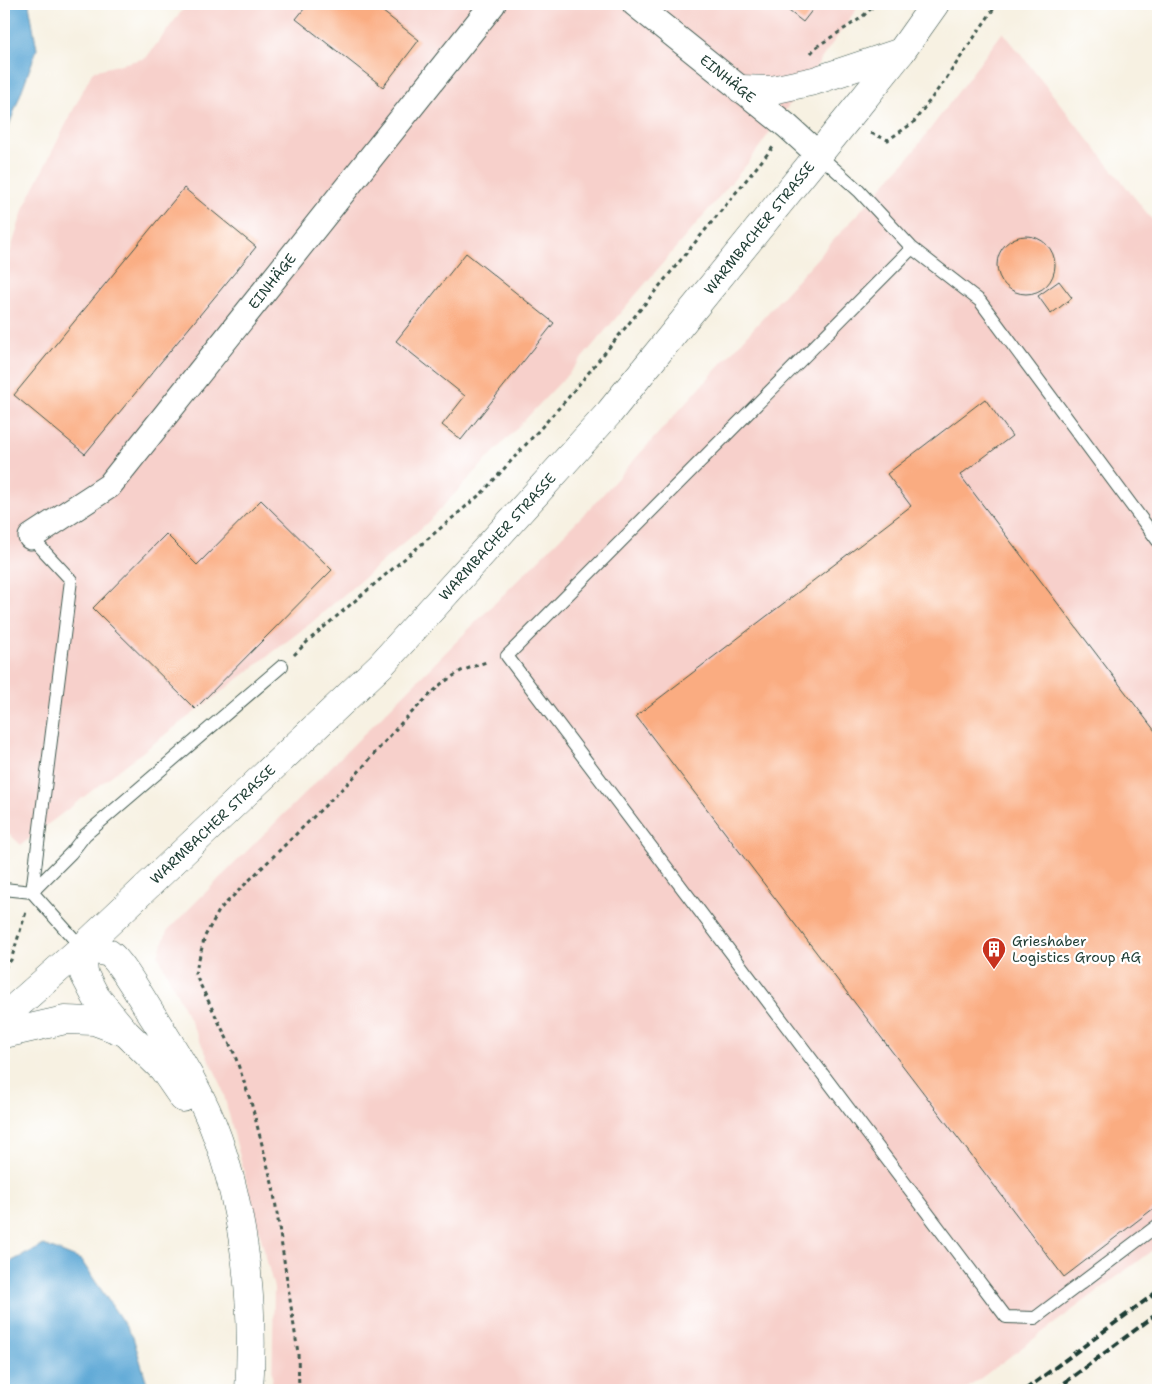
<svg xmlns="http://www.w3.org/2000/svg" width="1162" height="1394" viewBox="0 0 1162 1394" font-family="'Shantell Sans',sans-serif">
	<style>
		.built { fill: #f7d0cb }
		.water { fill: #5da8d6; stroke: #3e7285 }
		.building { fill: #faac81 }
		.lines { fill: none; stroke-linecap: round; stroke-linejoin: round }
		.service-casing { stroke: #3f584e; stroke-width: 14 }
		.minor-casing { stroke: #3f584e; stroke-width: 27 }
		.primary-casing { stroke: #3f584e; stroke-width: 29 }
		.motorway-casing { stroke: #3f584e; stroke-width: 29 }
		.path { stroke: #3f584e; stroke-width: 3; stroke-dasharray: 4 4; stroke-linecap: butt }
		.service { stroke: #fff; stroke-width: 12 }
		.minor { stroke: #fff; stroke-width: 25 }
		.primary { stroke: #fff; stroke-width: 28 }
		.motorway { stroke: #fff; stroke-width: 28 }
		.rail { stroke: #1f3d34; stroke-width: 4; stroke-dasharray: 8 4; stroke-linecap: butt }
		.labels { text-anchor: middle; stroke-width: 4.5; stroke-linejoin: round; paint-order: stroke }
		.street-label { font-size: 14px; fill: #1f3d34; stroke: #fff }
		.poi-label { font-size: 14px; fill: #1f3d34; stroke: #fff; text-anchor: start }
	</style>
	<rect width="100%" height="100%" fill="#fff"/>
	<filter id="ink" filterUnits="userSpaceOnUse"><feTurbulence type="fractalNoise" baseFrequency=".02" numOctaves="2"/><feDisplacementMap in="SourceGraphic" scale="10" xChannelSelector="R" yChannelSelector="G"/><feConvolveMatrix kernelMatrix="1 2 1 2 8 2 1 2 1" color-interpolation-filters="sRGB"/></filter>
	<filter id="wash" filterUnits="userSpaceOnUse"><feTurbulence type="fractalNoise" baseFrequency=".0096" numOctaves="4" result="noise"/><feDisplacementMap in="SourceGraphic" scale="20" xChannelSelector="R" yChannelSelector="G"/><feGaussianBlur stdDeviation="1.12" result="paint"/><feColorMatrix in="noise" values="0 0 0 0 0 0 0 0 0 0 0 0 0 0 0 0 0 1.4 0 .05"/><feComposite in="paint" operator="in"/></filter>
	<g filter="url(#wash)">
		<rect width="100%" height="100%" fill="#f7f1e2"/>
		<path class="built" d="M187,4h673l-112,159 -178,209 -144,152 -115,99 -290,222 -17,-16v-557l20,-65 69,-136 53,-13z
			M1003,32l155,195v1019l-193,144h-693l2,-102 -53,-204 -63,-129 9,-24 428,-428 315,-347z"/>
		<path class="water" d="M4,4h25l8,45 -33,90z
			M44,1245l37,15 52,77 16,53h-145v-125z"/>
		<g id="blocks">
			<path class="building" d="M308,4h65l46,36 -36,47 -87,-68z
				M780,4h37l-14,18z
				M184,188l72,59 -171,207 -71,-59z
				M997 265a29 29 0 1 1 58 0a29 29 0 1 1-58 0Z
				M466,253l88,70 -93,117 -19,-15 23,-29 -69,-55z
				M1059,281l13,17 -21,16 -13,-18z
				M985,399l27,37 -52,39 198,260v470l-94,72 -428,-561 275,-210 -24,-32z
				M261,500l71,70 -137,139 -102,-101 73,-74 31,31z"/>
		</g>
	</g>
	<g filter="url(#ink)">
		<use href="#blocks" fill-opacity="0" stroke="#3f584e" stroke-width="1"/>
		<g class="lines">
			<g class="service-casing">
				<path id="service" d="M819,155l40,36 53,57 68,53 178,240
					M912,248l-405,408 499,661 29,1 123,-93
					M31,537l40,43 -39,312
					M4,889l28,3 50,56
					M32,892l39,-39 14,-18 197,-169"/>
			</g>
			<g class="minor-casing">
				<g id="minor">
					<path id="s1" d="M635,4l152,122 32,29"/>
					<path id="s2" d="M31,537l78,-51 384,-482"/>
				</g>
			</g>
			<g class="primary-casing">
				<g id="primary">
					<path d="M741,89l31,1 42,-9 87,-29"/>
					<path id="s3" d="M4,1017l78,-69 299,-283 228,-252 240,-296 52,-65 34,-48"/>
				</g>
			</g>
			<g class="motorway-casing">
				<path id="motorway" d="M126,1033l-30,-36 -12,-23 -2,-26c7,1 18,2 26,5 12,6 37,52 46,65 24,38 49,78 64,121 27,77 37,169 31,251
					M4,1034l61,-14 29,1 32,12 37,36 20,29"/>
			</g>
			<path class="path" d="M811,53l5,-6 45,-29 15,-14
				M871,133l17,7 25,-17 32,-43 52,-76
				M294,655l16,-16 173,-147 84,-93 207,-253
				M4,968l7,-8 15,-48
				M299,1390l-1,-37 -25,-166 -22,-85 -17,-49 -39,-79 10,-38 15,-27 134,-132 49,-56 38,-37 20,-13 28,-10"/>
			<use href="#service" class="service"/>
			<use href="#minor" class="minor"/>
			<use href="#primary" class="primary"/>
			<use href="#motorway" class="motorway"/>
			<path class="rail" d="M1025,1390l133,-99
				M1055,1390l103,-77"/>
		</g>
	</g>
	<defs>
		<g id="building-pin" transform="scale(1.25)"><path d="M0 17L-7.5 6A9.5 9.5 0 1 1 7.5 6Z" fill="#c8321e" stroke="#fff"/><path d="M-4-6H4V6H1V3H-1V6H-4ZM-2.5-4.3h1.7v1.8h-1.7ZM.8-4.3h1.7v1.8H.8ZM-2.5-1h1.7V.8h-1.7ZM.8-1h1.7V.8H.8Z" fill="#fff"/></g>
	</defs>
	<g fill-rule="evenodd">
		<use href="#building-pin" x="994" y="949"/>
	</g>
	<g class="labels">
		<g class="street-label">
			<text dy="5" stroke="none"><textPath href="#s1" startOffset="119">EINHÄGE</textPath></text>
			<text dy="5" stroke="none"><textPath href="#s3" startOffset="1094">WARMBACHER STRASSE</textPath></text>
			<text dy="5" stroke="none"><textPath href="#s2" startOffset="355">EINHÄGE</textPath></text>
			<text dy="5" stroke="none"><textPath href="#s3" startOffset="689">WARMBACHER STRASSE</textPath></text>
			<text dy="5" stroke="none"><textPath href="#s3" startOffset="284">WARMBACHER STRASSE</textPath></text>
		</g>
		<g class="poi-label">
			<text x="1012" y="946">Grieshaber<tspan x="1012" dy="16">Logistics Group AG</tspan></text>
		</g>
	</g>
	<rect width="1162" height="1394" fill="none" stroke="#fff" stroke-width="20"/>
</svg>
